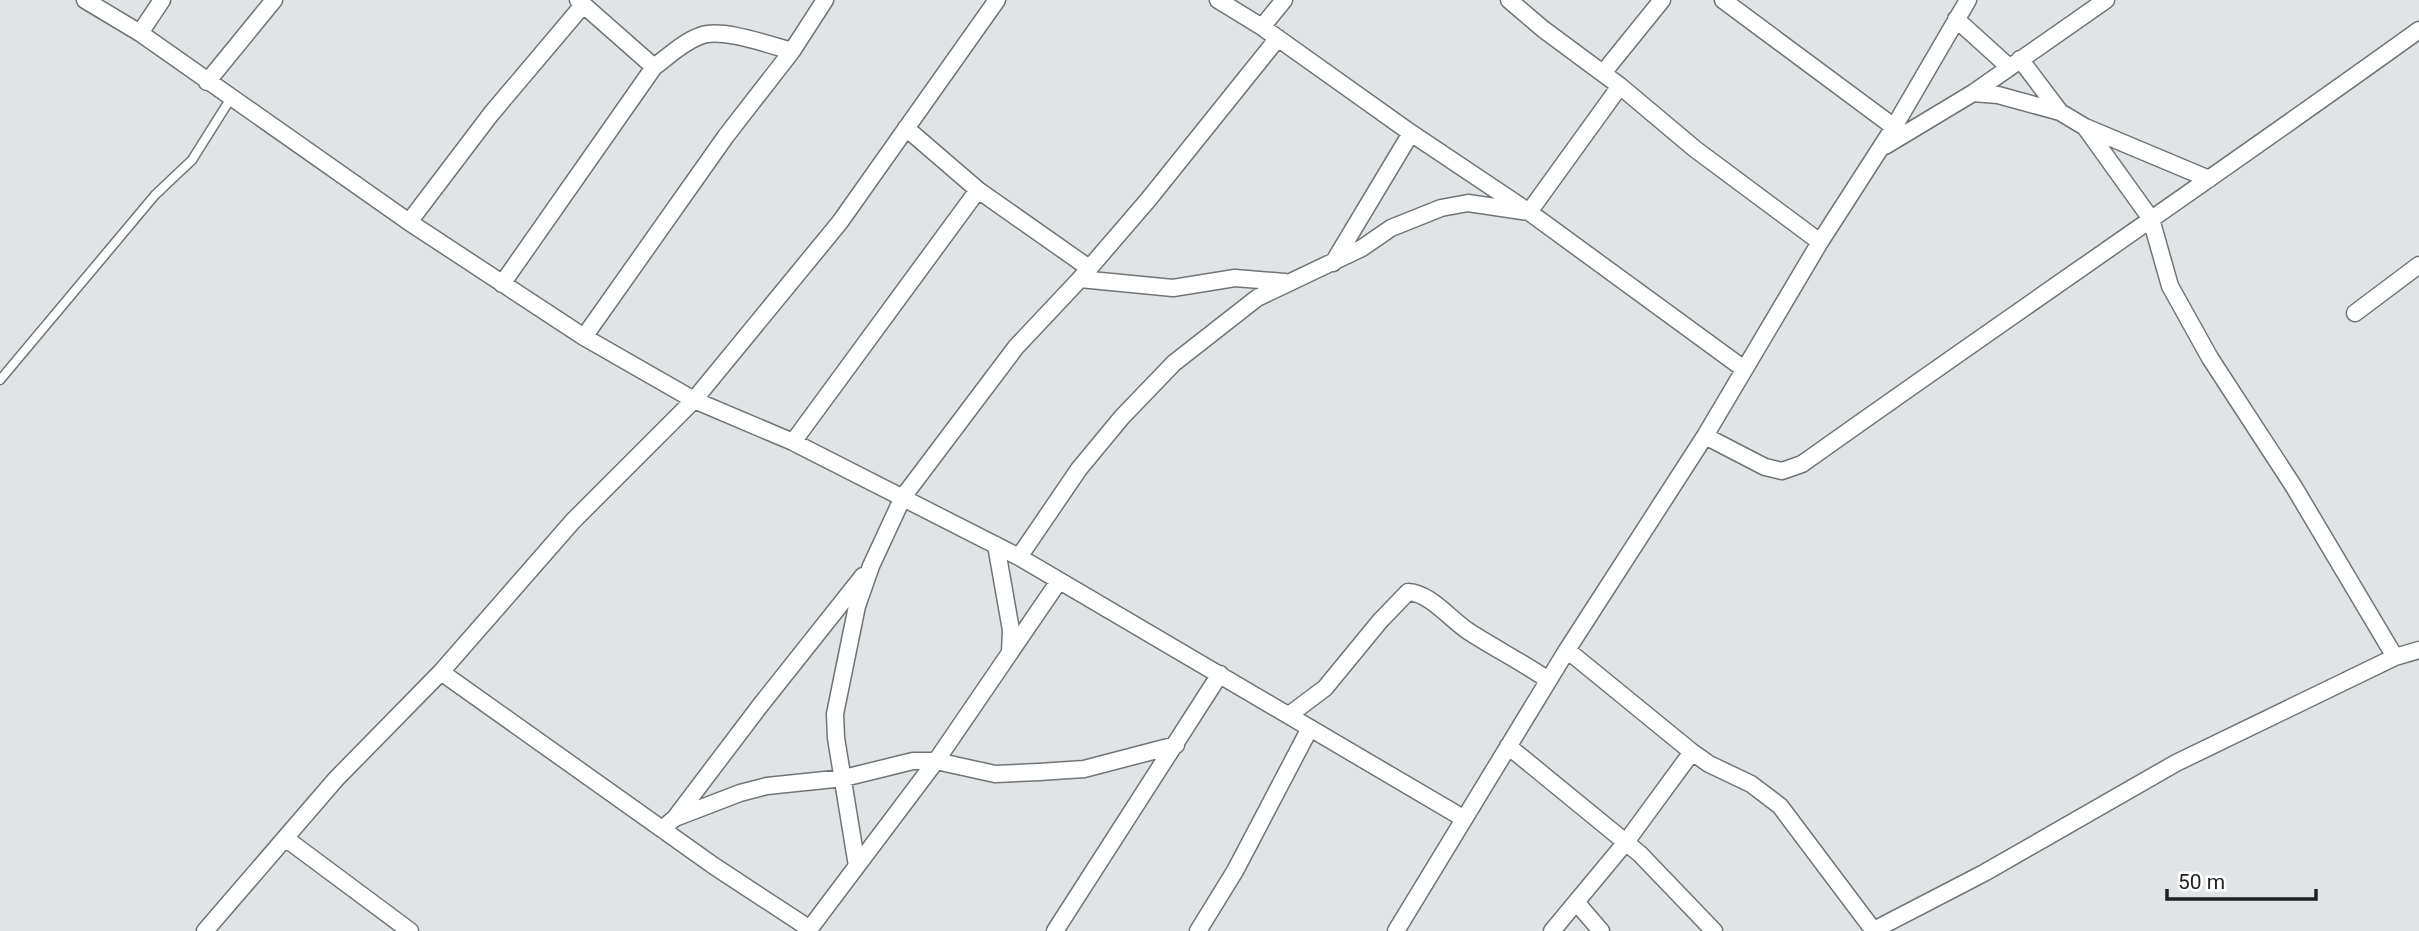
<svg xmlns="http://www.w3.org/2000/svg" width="2419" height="931" viewBox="0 0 2419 931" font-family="Roboto,sans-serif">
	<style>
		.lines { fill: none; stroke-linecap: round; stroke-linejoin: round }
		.lane-casing { stroke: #707476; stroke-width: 11 }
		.street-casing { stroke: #707476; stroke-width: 19 }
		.lane { stroke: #fff; stroke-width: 8 }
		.street { stroke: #fff; stroke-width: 16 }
	</style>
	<rect width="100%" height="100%" fill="#e1e4e7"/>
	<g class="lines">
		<g class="lane-casing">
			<path id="lane" d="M0,380l155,-185 37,-35 39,-62"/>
		</g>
		<g class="street-casing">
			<path id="street" d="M85,0l55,33 269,189 175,115 110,63 99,42 226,115 444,261
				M578,0l76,67
				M1218,0l44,27 149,106 118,79 215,157
				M1509,0l34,29 77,57 75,63 125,93
				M1723,0l171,127
				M1956,19l53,48
				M1262,27l22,-27
				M140,33l22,-33
				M2020,59l40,53
				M1603,73l59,-73
				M207,82l67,-82
				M1973,93l25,2 62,17 25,15 124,52
				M2085,127l66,92 19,67 40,72 84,129 101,170
				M906,128l72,62 111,78
				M1885,146l88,-53 133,-93
				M409,222l82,-108 92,-109
				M1333,263l78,-130
				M1080,279l93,9 62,-10 50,4
				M502,284l152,-217c15,-11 29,-25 46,-31 21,-9 69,9 92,15
				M2355,313l64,-48
				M584,337l142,-201 66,-85 33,-51
				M1705,436l60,31 17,4 20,-7c205,-146 413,-287 617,-434
				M793,442l185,-252
				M996,545l15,85 -1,23
				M1019,557l60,-88 43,-52 52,-54 83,-65 105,-50 29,-20 50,-20 27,-5 61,9 91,-126
				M1567,650l125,102 17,12 42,20 29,22 94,125
				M441,672l273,194 96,63
				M1289,715l36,-27 55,-67 28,-29c22,1 42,27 60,39 26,17 54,31 80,49
				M1508,746l132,108 74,77
				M675,818l84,-111 104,-131
				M662,829l13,-11 65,-25 27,-7 77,-8 69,-17h23l59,13 44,-2 45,-3 92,-24
				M285,838l125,93
				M857,866l-21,-128 -1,-24 22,-108 14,-40 32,-69 113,-150 64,-68 68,-79 130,-162
				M1576,902l25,29
				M205,931l131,-152 105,-107 132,-151 121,-121 146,-178 157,-222
				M808,931l128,-170 123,-180
				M1055,931l165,-257
				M1198,931l37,-60 75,-143
				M1396,931l171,-281 138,-214 115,-194 74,-115 74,-127
				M1552,931l74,-89 66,-90
				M1872,931l112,-58 192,-110 219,-106 24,-7"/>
		</g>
		<use href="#lane" class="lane"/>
		<use href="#street" class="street"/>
	</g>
	<path d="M2167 889v10h149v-10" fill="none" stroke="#1f2021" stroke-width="3.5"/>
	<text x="2178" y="889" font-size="21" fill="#1f2021" stroke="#ffffff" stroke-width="5" paint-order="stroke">50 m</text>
</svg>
